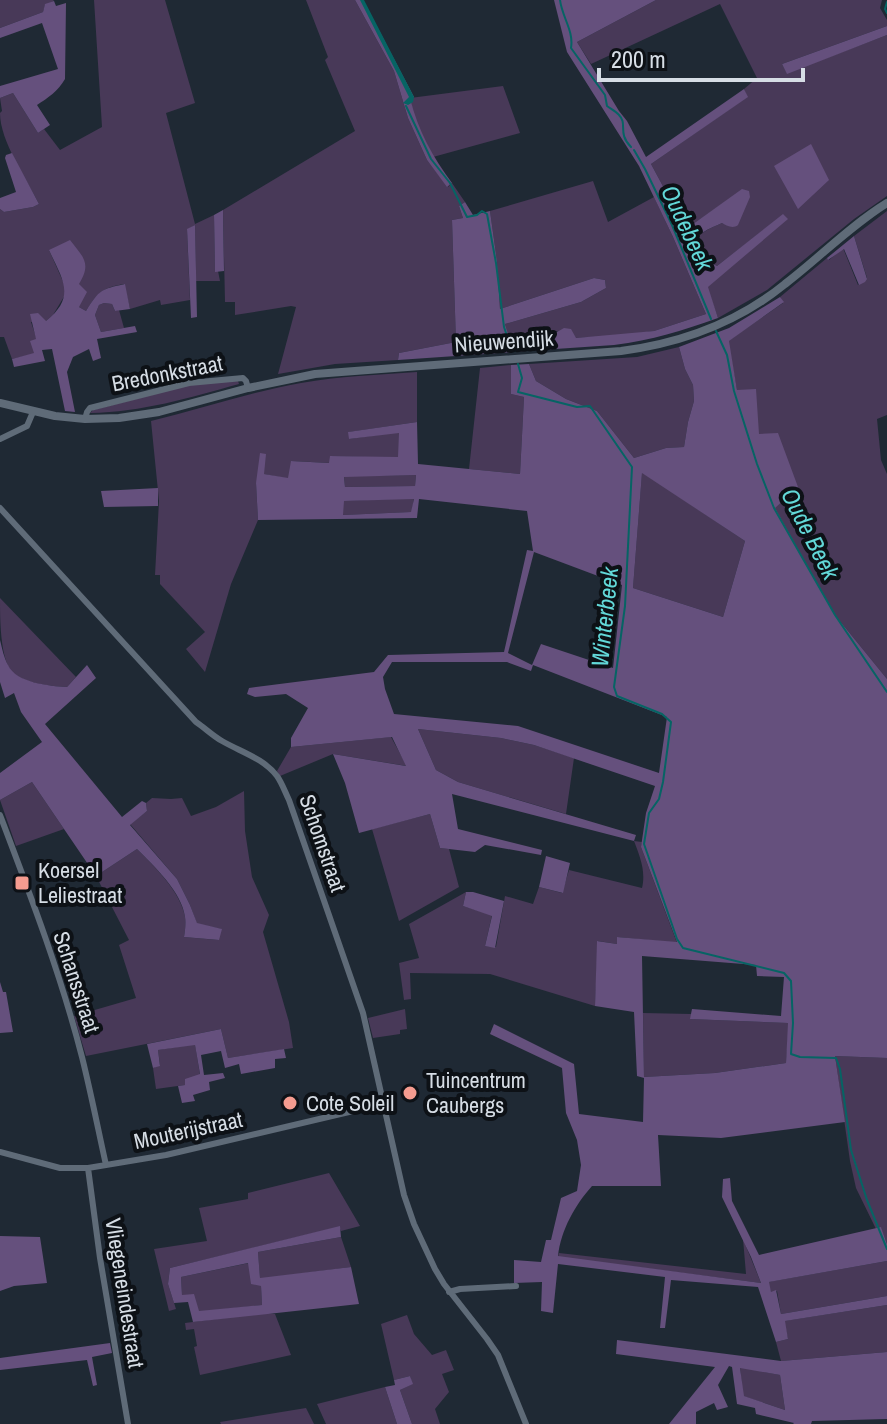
<svg xmlns="http://www.w3.org/2000/svg" width="887" height="1424" viewBox="0 0 887 1424" font-family="'Archivo Narrow',sans-serif">
	<style>
		.green { fill: #483958 }
		.forest { fill: #65507d; fill-rule: evenodd }
		.water { fill: #066464 }
		.lines { fill: none; stroke-linecap: round; stroke-linejoin: round }
		.stream { stroke: #066464; stroke-width: 2 }
		.minor { stroke: #5f6b78; stroke-width: 6 }
		.tertiary { stroke: #5f6b78; stroke-width: 8 }
		.poi-dot { fill: #f59c90; stroke: #0d1116; stroke-width: 3 }
		.labels { text-anchor: middle; stroke-width: 8; stroke-linejoin: round; paint-order: stroke }
		.street-label { font-size: 22px; fill: #d6dde5; stroke: #0d1116 }
		.poi-label { font-size: 22px; fill: #d6dde5; stroke: #0d1116; text-anchor: start }
		.water-label { font-size: 24px; font-style: italic; fill: #62d8d8; stroke: #0d1116 }
	</style>
	<rect width="100%" height="100%" fill="#1f2934"/>
	<path class="green" d="M0,0h53l1,1 -9,4 -2,7 -43,16z
		M94,0h71l30,103 -29,10 29,111 19,-9 1,56h3l2,10h-24l-1,-56 -8,5 3,70 -29,5 -1,-5 -30,9 -6,-25c-22,4 -26,8 -38,27l-7,-4v-23l-30,-34 16,36v9l-12,20 -7,6 -15,1 6,18 -3,14 -22,5 -8,-22h-4v-128l4,3 29,-5 6,-3c-13,-26 -39,-63 -39,-91l2,-2 -2,-13 13,-5 25,40 6,-4 16,21 42,-23z
		M306,0h49l39,71 14,47 19,42 21,27 4,-4 13,19 -6,4 4,12 -11,2 4,122 -57,11 -1,7 -63,4 -57,10 18,-67 -5,-1 -56,9v-13h-10l-2,-92 132,-79 -30,-71 3,-3z
		M656,0h226l-2,8 7,12v6l-105,38 5,9 100,-38v161l-33,23 -87,71 -49,28 -11,-31 76,-72 -66,51 -11,-6 -15,-13c4,-13 20,-19 31,-24l7,3 13,-36 -56,39 -35,-65 96,-67 -3,-8 13,-11 -37,-74 -129,60 -14,-22z
		M503,86l17,47 -87,24 -18,-36 -5,-23z
		M593,181l15,41 46,-25 19,40 33,77 -52,17 -36,5 -43,2 -19,-7 -6,5 -42,-1 -3,-11 76,-22 25,-14 -1,-8 -11,-2 -94,31 -3,-48 -7,-50z
		M887,211v204l-10,4 4,41 6,14v205l-52,-64 -61,-107 -15,-73 -22,-45 -9,-49 55,-38 -3,-6 47,-39 2,2 14,-12 15,37 9,-7 -13,-42z
		M104,303l8,1 3,7 4,-1 5,18 -23,4 -6,-17 4,-10z
		M679,347l6,22 8,16 1,16 -6,21 -4,25 -18,1 -32,10 -37,-47 -31,-12 -30,-18 -7,-17 108,-7z
		M511,365v29l13,3 -4,77 -51,-5 11,-101z
		M417,372v50l-68,10v7l50,-7v26l-69,-2v7l-38,-2 -3,18 -25,-5 -8,9 2,37 -27,64 -26,88 -19,-23 19,-17 -45,-48v-9h-5l4,-74 -8,-80c50,-12 99,-29 150,-38 38,-7 77,-8 116,-11z
		M238,381l1,3c-50,14 -97,28 -149,29l3,-3 105,-27z
		M642,472l103,69 -22,76 -90,-29z
		M416,475l-1,11 -70,1 -1,-11z
		M414,498l-2,14 -69,3v-14z
		M0,598l76,79 -9,10c-15,-1 -43,-3 -55,-15 -12,-14 -12,-54 -12,-74z
		M418,729l83,9 33,7 40,13 -8,56 -108,-32 -22,-12z
		M391,737l16,29 -74,-12 -53,22 -3,-5 14,-24z
		M32,782l32,47 -48,17 -16,-46z
		M244,791l1,40 7,46 17,38 -6,17 26,90 4,26 -65,10 -7,-29 -135,27 -12,-40 62,-18 -17,-53 10,-5 -33,-64 41,-27c17,17 44,43 48,68 1,6 0,14 -1,20l34,3 3,-11 -24,-5 -7,-19 -13,-26 -47,-55 17,-13 -1,-8 6,-5 19,1 11,-1 9,18 25,-9z
		M430,814l10,34 9,1 10,38 -60,34 -27,-92z
		M634,841l8,1 -1,5 36,96 -59,-6 -1,7 -19,-3 -3,65 -105,-32 -80,-1 1,26 -7,1 -5,-37 20,-5 -10,-34 57,-32 -3,14 29,9 -7,31 11,1 9,-51 28,8 6,-17 23,6 7,-23 73,18c4,-17 -2,-31 -8,-47z
		M405,1009l2,20 -7,1v4l-27,4 -5,-20z
		M643,1013l48,1v5l98,4 -3,40 -71,10 -71,4z
		M195,1044l5,31 -15,10 -29,4 -3,-21 7,-3 -2,-15z
		M835,1056l52,2v186l-6,-16 -5,1 -20,-41 -6,-27z
		M329,1173l31,53 -19,5 -2,-4 -169,41 -2,16 8,25 -7,2 -15,-62 53,-8 -8,-33 49,-9v-6z
		M341,1237l10,30 -91,12 -2,-27z
		M743,1239l18,44 -203,-26 1,-4 187,21z
		M887,1261v35l-106,18 -4,-23 -6,2 -3,-11z
		M249,1263l12,22 1,20 -64,7 -3,-11 -13,-6 -1,-18z
		M887,1305v47l-106,9 -5,-19 12,-3 -4,-18z
		M263,1313l12,1 16,41 -91,20 -6,-28 3,-1 -3,-17 -8,1 -1,-7z
		M407,1315l7,19 18,21 14,-5 8,20 -12,4 7,18 -14,17 5,15h-28l-12,-34 12,-6 -2,-8 -16,4 -13,-56z
		M740,1367l40,8 5,35 -42,-14z
		M385,1387l12,37h-71l-9,-20z
		M306,1408l8,16h-93l-1,-2z"/>
	<path class="forest" d="M355,0h8l51,97 -4,1c8,33 23,59 42,85l-5,4 -20,-27 -19,-42 -14,-47z
		M554,0h102l-79,42 42,69 8,10 19,36 98,-68 4,8 -97,67 35,65 56,-40 7,2 1,6 -12,28c-5,4 -11,1 -16,-2 -11,5 -28,11 -31,24l15,13 11,6 66,-52 5,5 -80,68 10,31c-37,13 -65,22 -104,27l-216,15 1,-7 57,-11 -4,-122 11,-2 -4,-12 6,-4 8,13 17,-4 7,50 3,48 94,-31 11,2 1,8 -25,14 -76,22 3,10 42,2 14,-8 7,1 5,9 78,-7 52,-17 -33,-77 -34,-71 -72,-114z
		M54,1l2,5 10,-3 -1,76c-7,12 -17,19 -28,26l13,20 -12,8 -25,-40 -13,5v-12l58,-17 -16,-46 -42,15v-10l43,-16 2,-8z
		M887,26v9l-100,39 -5,-10z
		M811,144l18,36 -31,29 -24,-43z
		M12,153l27,51 -6,3 -29,5 -4,-3v-11l16,-6 -11,-34 1,-3z
		M223,210l1,61 -9,1 -1,-57z
		M195,225l2,92 -6,1 -4,-89z
		M854,236l13,43 -2,3 -6,3 -15,-36 -16,11 -1,-2z
		M70,240c13,17 22,23 9,44l8,8 -8,15 7,4c13,-21 15,-22 39,-27l5,25 -15,2 -3,-7 -8,-1 -5,2 -4,10 6,17 34,-6 2,6 -40,7 4,19 -8,3 -4,-12 -16,8 -6,15 8,40 -10,-1 -13,-62 -10,1 3,11 -31,6 -2,-8 22,-6 -4,-12 6,-2 -6,-25 8,-1 8,8c31,-25 16,-42 3,-71z
		M780,297l4,5 -55,39 8,49 19,-1 3,45 19,-1 20,54 -23,21 60,107 52,64v379l-52,-2 10,66 -124,16 -63,-3 3,51h-69c-17,19 -31,44 -34,70l203,27 -10,-26 -29,-60 1,-18 7,-1 2,23 27,54 122,-28 6,17v17l-118,21 2,10 5,-2 5,24 106,-18v9l-102,16 3,18 -12,3 -18,-55 -87,-7 -6,48h-5l5,-51 -107,-13 -5,49 -12,-2 1,-29 -28,1v-23l27,2 5,-22h5l10,-42 16,-7 4,-26 -4,-25 -11,-27 -4,-45 -72,-34 4,-10 80,40 5,50 64,8 1,-44 -7,-2 -3,-64 -39,-6 2,-65 20,3v-7l60,5 -36,-95 5,-34 9,-27 -121,-41 -33,-7 -83,-9 18,41 22,12 178,53 -2,6 -182,-47 6,35 84,21 -1,5 -56,-10 -10,7 -35,-4 -10,-34 -71,19 -14,-50 -12,-29 73,12 -14,-29 -101,10v-9l17,-30 -22,-14 -31,3 -8,-3 2,-6 125,-16 14,-17 116,-3 23,-102 6,1 -6,-40 -108,-12 -2,19 -159,2 -2,-37 4,-30 6,1 -2,20 24,4 3,-17 38,2 1,-7 68,1 1,-24 -50,6 -1,-7 69,-10 1,42 102,10 4,-77 -13,-3v-29l18,-1 7,17 30,18 31,12 37,47 32,-10 18,-1 4,-25 6,-21 -1,-16 -8,-16 -6,-22 50,-19zM642,473l103,68 -22,76 -90,-29zM416,475l-1,11 -70,1 -1,-10zM414,499l-3,13 -68,3 1,-14zM534,552l88,33 -9,83 -72,-24 -9,21 -24,-12zM392,662h115l24,9 2,-6 134,52 -8,56 -141,-47 -124,-12 -9,-25 -2,-12zM642,956l114,9 1,11 27,1 -3,39 -89,-7 -2,10 98,4 -2,40 -71,10 -71,4z
		M158,488v18l-54,1 -3,-16z
		M0,640c2,8 4,18 8,25 8,18 42,21 59,22l20,-22 9,13 -51,46 77,93 20,-16 4,2 1,8 -17,14 47,54 13,26 7,18 25,6 -3,11 -35,-3c1,-6 2,-14 1,-20 -3,-25 -31,-51 -48,-68l-41,27 -64,-94 -32,18v-27l42,-31 -21,-30 -7,-19 -9,5 -5,-16z
		M546,856l24,7 -7,30 -24,-6z
		M466,892h7l31,9 -9,47 -10,-2 7,-30 -29,-10z
		M0,982l3,10h3l7,40 -13,1z
		M221,1029l7,29 56,-9 2,9 -11,1v9l-34,6 -2,-10 -14,4 -4,-17 -20,4 3,20 19,-2 2,5 -16,4 1,8 -17,5 2,6 -13,2 -4,-17 7,-1v-6l15,-5 -5,-29 -37,5 2,16 -7,2 -6,-24z
		M340,1226l1,11 -83,15 2,26 91,-11 8,37 -166,18 -5,-20 -14,1 -6,-19 2,-16zM248,1263l3,21 10,2 1,19 -63,6 -5,-17 -12,1 -1,-18z
		M0,1236l40,1 7,46 -33,3 -14,5z
		M617,1340l164,21 106,-9v67l-75,2 -1,3h-18l1,-1 -38,-9 -1,-6 -18,-4 -5,-37 -3,-1 -11,19 10,22 -11,3 -3,-7 -18,9v12h-27l46,-57 -99,-13zM740,1368l40,7 5,35 -41,-14z
		M110,1343l2,10 -20,4 5,28 -4,1 -6,-26 -87,10v-12z
		M410,1376l3,8 -13,6 12,34h-15l-12,-37 10,-2 -1,-5z"/>
	<path class="water" d="M360,0h4l50,97 -1,5 -5,3 -5,-2 6,-6z"/>
	<g class="lines">
		<path class="stream" d="M560,0c2,17 14,31 11,48l34,47 2,11c4,3 9,5 12,9 9,9 -2,18 12,32
			M887,2l-2,7 2,4
			M406,106l25,53 19,24 17,34 10,-2 5,-4 5,3 9,49 8,64 3,9 8,15
			M634,150l11,19 27,56 39,94
			M716,331l11,24 7,36 23,73 17,44 61,107 52,77
			M518,364l4,14 -4,14 59,15 13,-1 42,61 -7,139 -11,81 3,9 45,18 9,8 -8,60 -4,17 -10,14 -5,31 33,95 6,9 101,25 7,8 2,42 -2,31 9,3 36,1 4,11 11,81 16,50 20,49"/>
		<path class="minor" d="M85,419l2,-7 3,-4 99,-25 54,-5 3,3 2,7
			M0,439l27,-13 6,-14
			M0,508l196,214c9,6 17,14 26,19 19,11 41,17 55,35 5,7 8,16 12,24l74,213 41,182 10,29 21,45 9,15 43,55 11,16 28,69
			M0,815c30,79 61,160 82,242 9,36 16,72 24,108
			M0,1152l60,16h28l78,-13 217,-51
			M88,1168l12,90 28,166
			M449,1292l11,-3 56,-3"/>
		<path class="tertiary" d="M0,403l55,13 30,3 34,-1 40,-6 89,-24 67,-14 306,-23c61,-8 116,-28 164,-67 34,-26 65,-58 102,-81"/>
	</g>
	<g class="poi-dot">
		<rect x="14" y="875" width="16" height="16" rx="4"/>
		<circle cx="410" cy="1093" r="8"/>
		<circle cx="290" cy="1103" r="8"/>
	</g>
	<g class="labels">
		<g class="street-label">
			<text transform="translate(504 341) rotate(-4)" y="8">Nieuwendijk</text>
			<text transform="translate(167 373) rotate(-11)" y="8">Bredonkstraat</text>
			<text transform="translate(323 843) rotate(71)" y="8">Schomstraat</text>
			<text transform="translate(77 982) rotate(72)" y="8">Schansstraat</text>
			<text transform="translate(188 1130) rotate(-12)" y="8">Mouterijstraat</text>
			<text transform="translate(125 1293) rotate(81)" y="8">Vliegeneindestraat</text>
		</g>
		<g class="poi-label">
			<text x="38" y="878">Koersel<tspan x="38" dy="25">Leliestraat</tspan></text>
			<text x="426" y="1088">Tuincentrum<tspan x="426" dy="25">Caubergs</tspan></text>
			<text x="306" y="1111">Cote Soleil</text>
		</g>
		<g class="water-label">
			<text transform="translate(687 228) rotate(65)" y="8">Oudebeek</text>
			<text transform="translate(810 534) rotate(63)" y="8">Oude Beek</text>
			<text transform="translate(605 617) rotate(-84)" y="8">Winterbeek</text>
		</g>
	</g>
	<path d="M599 68v12h204v-12" fill="none" stroke="#d6dde5" stroke-width="4"/>
	<text x="611" y="68" font-size="24" fill="#d6dde5" stroke="#0d1116" stroke-width="6" paint-order="stroke">200 m</text>
</svg>
